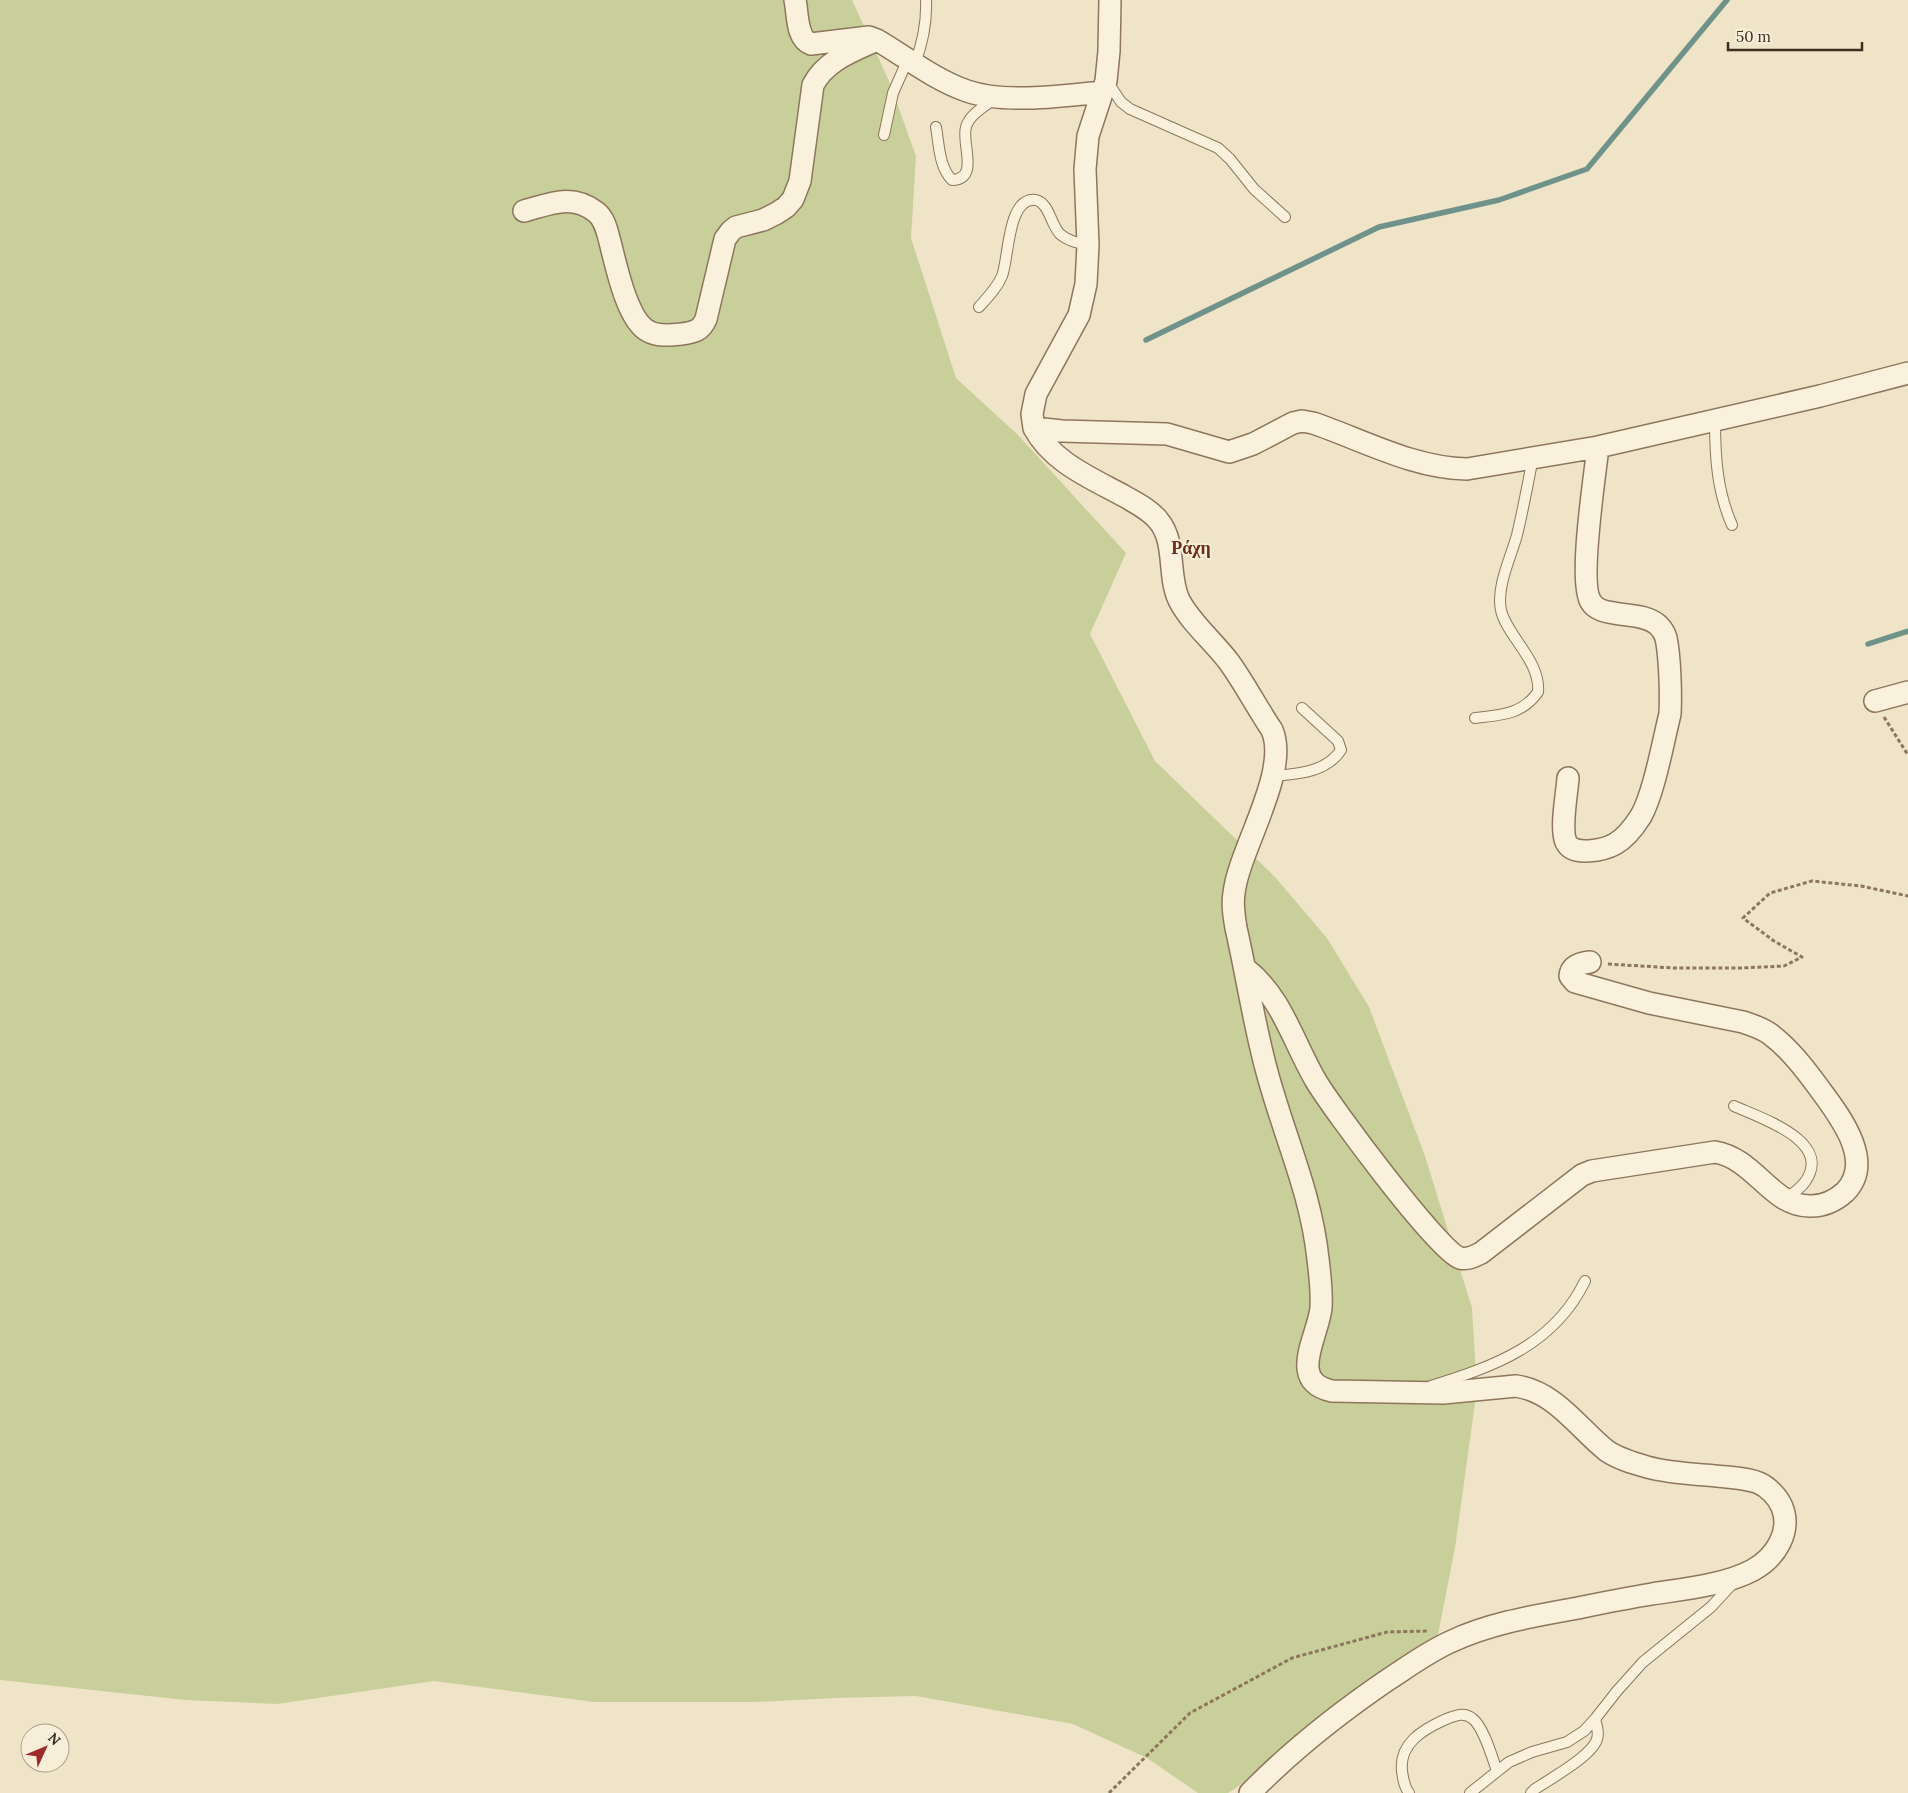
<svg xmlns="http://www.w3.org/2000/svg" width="1908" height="1793" viewBox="0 0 1908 1793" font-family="Lora,serif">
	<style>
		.green { fill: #c9cf9b }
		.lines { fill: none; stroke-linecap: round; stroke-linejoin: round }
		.stream { stroke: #6f938a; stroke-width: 5.5 }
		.service-casing { stroke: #8d765c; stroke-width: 12 }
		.minor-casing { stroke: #8d765c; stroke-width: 24 }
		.path { stroke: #8d765c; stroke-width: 3; stroke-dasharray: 4 2.5; stroke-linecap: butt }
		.service { stroke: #faf1dc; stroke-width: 10 }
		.minor { stroke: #faf1dc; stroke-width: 21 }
		.labels { text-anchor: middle; stroke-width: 4; stroke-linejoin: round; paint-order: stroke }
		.neighbourhood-label { font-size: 18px; font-weight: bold; fill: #6b2e1e; stroke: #f7eed8 }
	</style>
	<rect width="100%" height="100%" fill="#f0e4c8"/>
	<path class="green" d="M0,0h852l37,81 27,75 -5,82 45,140 62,57 108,118 -36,81 65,127 120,116 52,61 42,69 56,149 47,152 5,81 -22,159 -22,112 -69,41 -136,92h-30l-51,-35 -74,-34 -157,-28 -80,2 -81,4h-161l-160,-21 -157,23 -92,-4 -185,-20z"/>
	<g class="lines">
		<path class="stream" d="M1146,340l233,-113 120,-27 88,-31 140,-169
			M1868,644l40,-13"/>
		<g class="service-casing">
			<path id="service" d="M915,63c8,-21 12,-40 11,-63
				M1107,81l14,21 9,7 88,39 12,11 24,30 31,28
				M936,127c3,17 3,40 16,53 28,-1 9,-37 14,-53 3,-12 19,-21 28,-28
				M884,135l9,-42 15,-34
				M979,307c9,-10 18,-19 23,-31 7,-17 5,-80 34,-76 13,3 15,25 24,34 8,7 18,9 28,11
				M1715,420c0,37 2,71 17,105
				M1475,718c25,-3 47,-3 63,-26 3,-31 -32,-57 -37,-82 -5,-23 10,-53 16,-75 6,-25 11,-52 16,-78
				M1272,776c24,-2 54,-3 69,-26l-3,-9 -36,-33
				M1734,1106c26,12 100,35 71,76 -5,7 -14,13 -21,18
				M1431,1386c64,-20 123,-41 154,-105
				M1409,1793c-5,-7 -6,-14 -7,-22 -3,-27 20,-41 42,-51 10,-4 20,-9 29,-1 11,9 19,38 24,52
				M1470,1793l39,-31 23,-10 35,-10 17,-11 11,-12 22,-28 26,-29 68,-55 24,-26
				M1531,1793l4,-4c15,-10 57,-33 62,-50 2,-6 0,-13 -2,-20"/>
		</g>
		<g class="minor-casing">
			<path id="minor" d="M795,0c3,13 1,39 16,44l58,-7 8,3c29,17 58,40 90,51 37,13 97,5 135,1
				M1110,0l-1,51 -3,30 -18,55 -3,33 3,76 -2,39 -7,31 -43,79 -4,20 2,14 28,3 105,3 62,18 24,-8 40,-21 9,-2 11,2c50,17 100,45 154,46l131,-22 222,-51 88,-23
				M524,211c26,-7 48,-18 72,1 9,7 11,19 14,30 6,23 17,78 38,89 10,6 23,4 34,3 12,-2 19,-3 24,-15l19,-80 6,-8 5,-4 27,-7 14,-7 9,-6 7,-8 7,-18 13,-96c13,-25 40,-34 64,-45
				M1034,428c18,34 57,50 90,68 12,7 25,13 34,24 19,22 9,55 21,80 11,22 35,42 50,62 16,22 28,46 43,68 18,42 -33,119 -38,163 -2,12 0,23 2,35 11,48 18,97 31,144 17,64 44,120 51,187 2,16 4,32 3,49 -3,29 -34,73 11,83l111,2 73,-7c40,6 62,42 91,65 12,8 26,12 40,16 25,7 53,7 80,10 10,1 23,2 32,6 9,4 19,14 23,24 10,25 -7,51 -29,63 -28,15 -69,19 -101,24 -25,4 -50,9 -74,14 -44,8 -88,15 -128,34 -22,10 -41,24 -61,37 -50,34 -97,71 -139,114
				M1875,701l33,-9
				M1568,778c-1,16 -8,50 -2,64 7,15 38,8 49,2 11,-6 19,-17 26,-28 13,-23 22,-74 29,-102 1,-19 0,-58 -4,-76 -1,-4 -5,-10 -8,-13 -11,-10 -30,-9 -44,-12 -9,-1 -18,-3 -23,-11 -13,-19 4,-127 7,-155
				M1246,969c36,28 48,75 70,112 16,27 122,170 144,177 8,2 15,-2 21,-5l101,-78 10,-4 123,-19c41,7 56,55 96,54 12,0 24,-5 34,-14 31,-31 -7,-78 -26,-104 -14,-19 -30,-40 -49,-54 -8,-6 -18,-9 -27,-12l-94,-19 -74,-21 -5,-6c1,-10 11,-13 20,-14"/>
		</g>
		<path class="path" d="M1884,717l24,38
			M1608,964l66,4h67l43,-2 18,-9 -28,-16 -31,-23 27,-25 42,-12 49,5 47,10
			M1109,1793l81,-80 102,-55 95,-26 41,-1"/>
		<use href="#service" class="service"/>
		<use href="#minor" class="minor"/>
	</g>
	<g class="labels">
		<g class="neighbourhood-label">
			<text x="1191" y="554">Ράχη</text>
		</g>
	</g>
	<g transform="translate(45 1748) rotate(46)"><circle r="24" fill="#f7eed8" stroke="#ada18e"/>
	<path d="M0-4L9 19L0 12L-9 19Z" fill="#9e2a2b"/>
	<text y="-8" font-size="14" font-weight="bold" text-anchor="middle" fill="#3d2e20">N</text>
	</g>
	<path d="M1728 42v8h134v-8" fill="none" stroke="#3d2e20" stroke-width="2.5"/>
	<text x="1736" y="42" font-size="15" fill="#3d2e20" stroke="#f7eed8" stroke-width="4" paint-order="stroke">50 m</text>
</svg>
